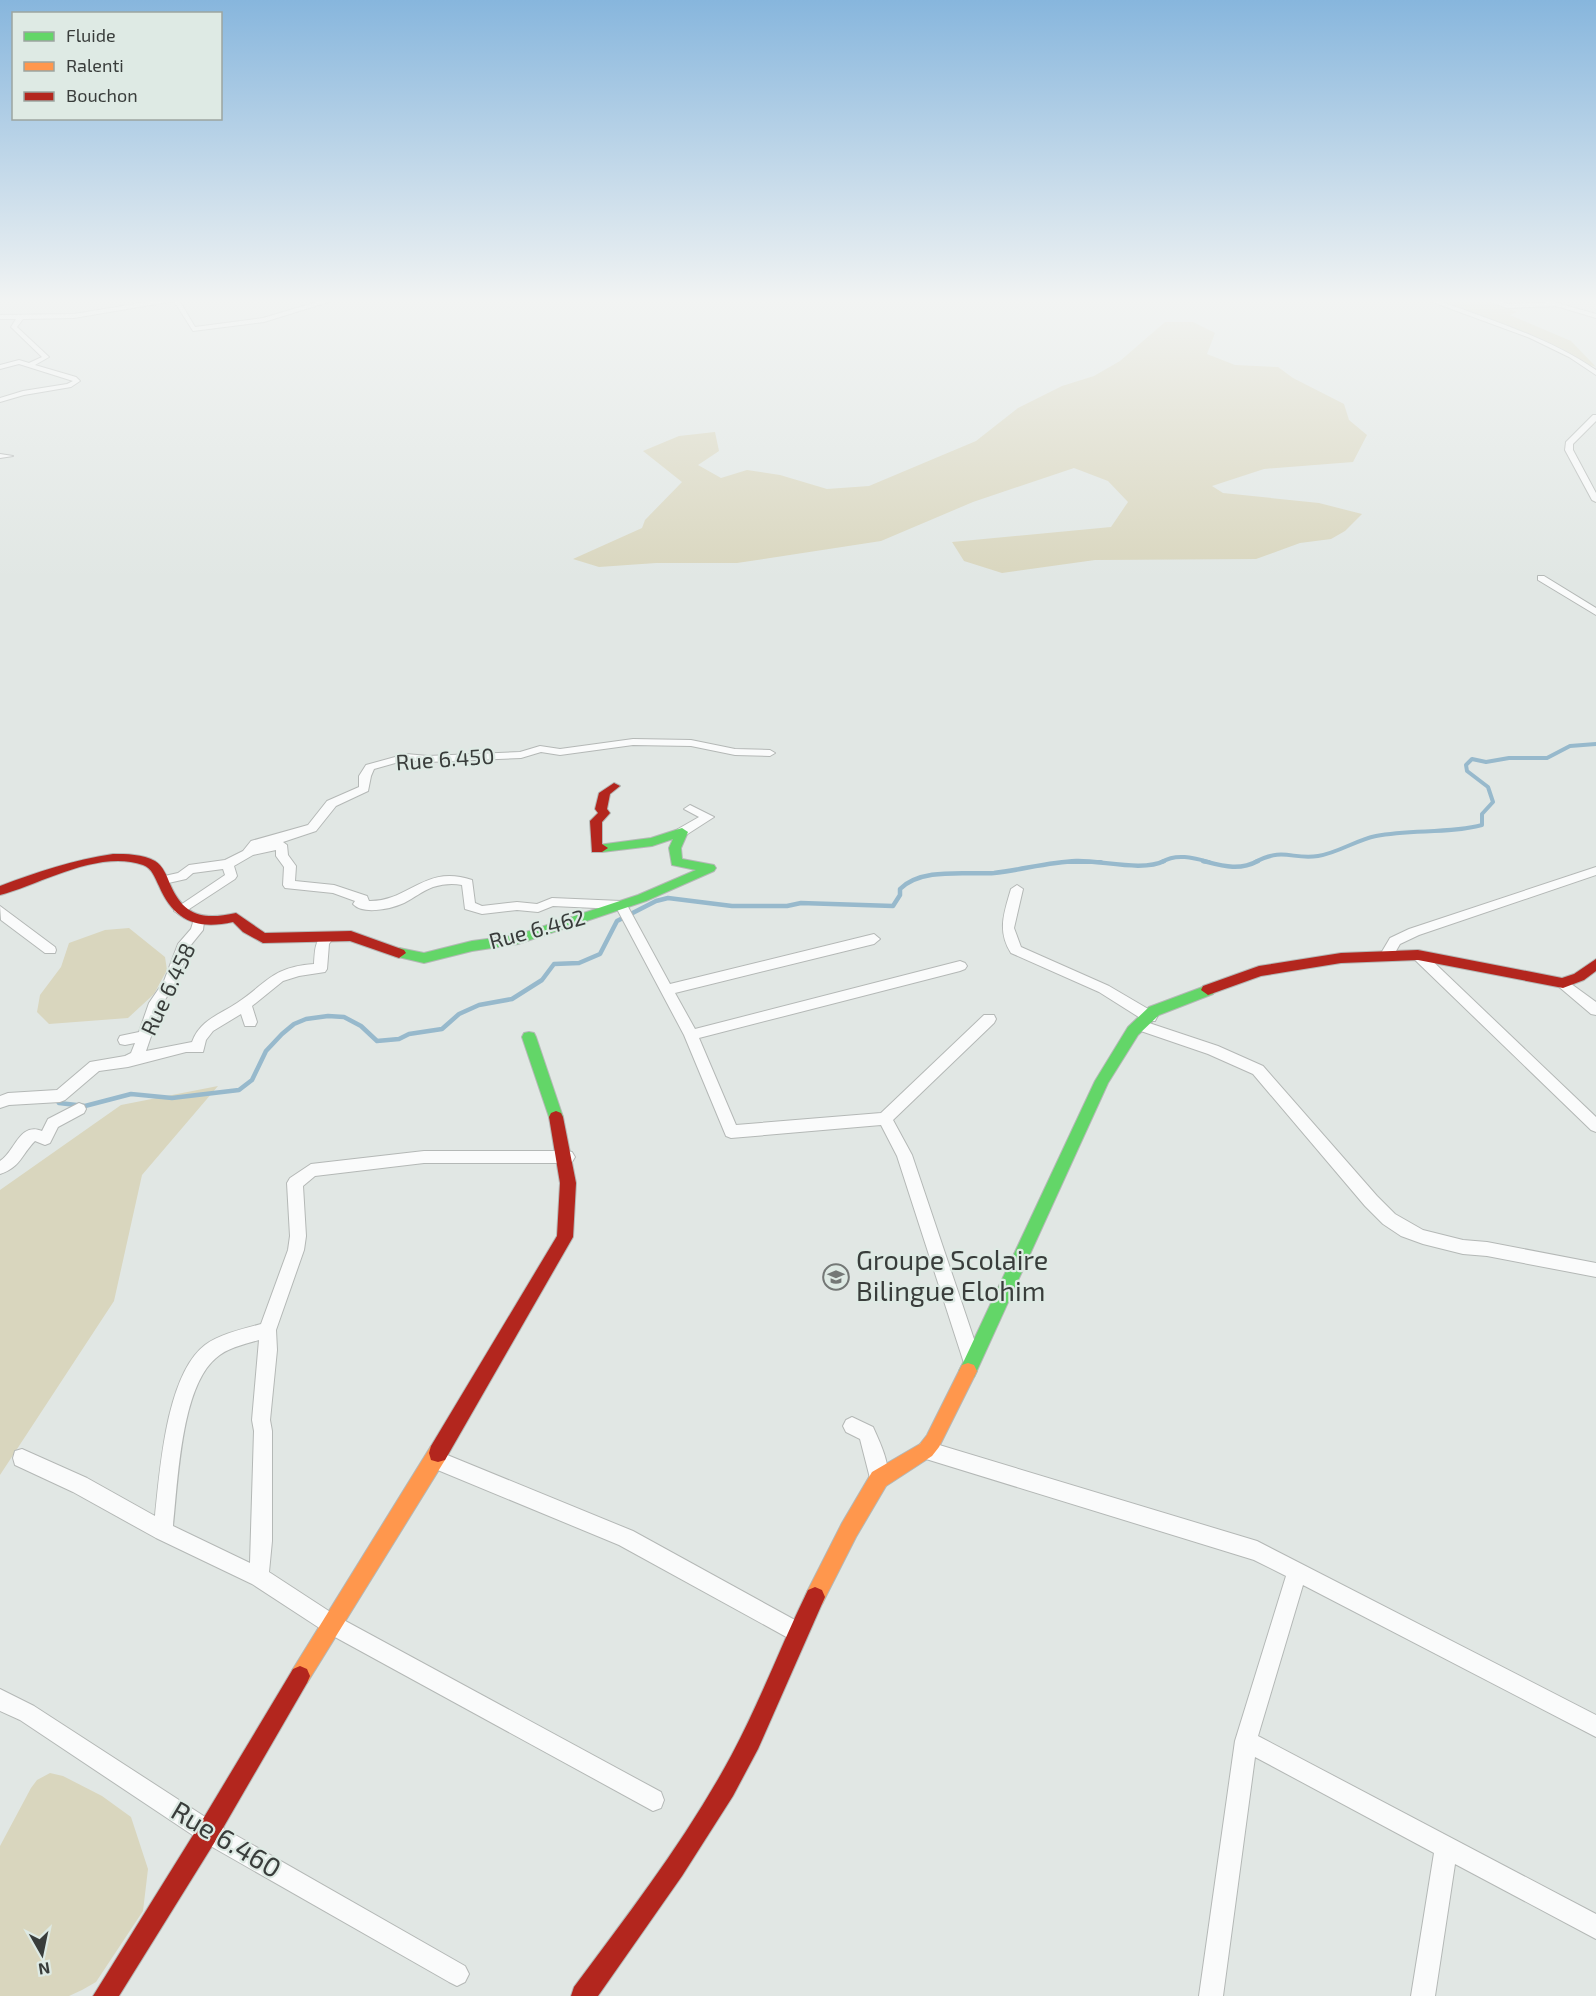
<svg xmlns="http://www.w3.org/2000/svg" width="1596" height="1996" viewBox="0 0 1596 1996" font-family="'Exo 2',sans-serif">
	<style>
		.green { fill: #d9d6be }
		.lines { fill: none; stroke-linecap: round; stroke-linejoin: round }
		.stream-far1 { stroke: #97b9cc; stroke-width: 4 }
		.stream { stroke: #97b9cc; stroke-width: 4.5 }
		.street-casing { stroke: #b4b8b6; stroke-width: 2 }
		.fast-casing { stroke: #b4b8b6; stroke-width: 2 }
		.slow-casing { stroke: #b4b8b6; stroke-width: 2 }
		.jam-casing { stroke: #b4b8b6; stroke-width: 2 }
		.street { fill: #fafbfb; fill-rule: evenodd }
		.fast { fill: #63d668; fill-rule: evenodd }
		.slow { fill: #ff974d; fill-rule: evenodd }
		.jam { fill: #b3261e; fill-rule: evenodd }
		.labels { text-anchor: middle; stroke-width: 4.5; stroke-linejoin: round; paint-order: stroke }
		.street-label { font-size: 22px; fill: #393d3b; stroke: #deeae4 }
		.near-poi-label { font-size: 27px; fill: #393d3b; stroke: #deeae4; text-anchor: start }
		.near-street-label { font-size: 27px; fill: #393d3b; stroke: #deeae4 }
	</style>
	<rect width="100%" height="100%" fill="#e1e7e4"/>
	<path class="green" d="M1427,299h55l35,13 -7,3 61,26 25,26 -15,-5 -49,-25z
		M1165,322h28l22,11 -8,21 28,11 43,2 15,11 51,26 5,16 18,15 -14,27 -89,7 -52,17 11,7 96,10 43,11 -17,17 -14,8 -31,4 -44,16 -161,1 -93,13 -38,-12 -12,-19 159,-15 17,-25 -20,-21 -34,-13 -101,34 -92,39 -144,22h-81l-57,4 -26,-8 69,-31 3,-8 37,-38 -39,-31 36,-15 36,-4 4,19 -21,14 23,13 26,-8 33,5 47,14 42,-3 107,-45 42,-33 44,-22 32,-10 26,-15z
		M129,928l36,29 2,13 -13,24 -26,24 -79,6 -12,-12 3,-17 21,-28 8,-24 36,-13z
		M218,1086l-76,89 -28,126 -114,174v-285l121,-85z
		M50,1773l13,3 39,20 29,21 17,52 -5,42 -47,71 -14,8 -13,6h-69v-150l31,-58 6,-8z"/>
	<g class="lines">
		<path class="stream-far1" d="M1066,862h35
			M1162,862c14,-9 32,-4 47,0
			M1255,862c29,-15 37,-2 63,-6 20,-3 38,-16 58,-20 35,-7 72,-2 106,-11v-11l11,-12 -5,-15 -21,-16 -1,-6 6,-6 14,3 23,-4h38l23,-12 26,-2"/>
		<path class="stream" d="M1203,861c20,5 36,10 55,0
			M56,1098l3,5 26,3 46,-12 41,4 67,-8 13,-10 14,-29 16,-17 12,-10 12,-5 22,-3 16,1 17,9 16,15 22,-2 10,-5 33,-5 17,-15 20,-9 33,-6 30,-19 12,-16 25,-1 21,-9 17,-33 39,-20 12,-3 64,8h55l14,-3 92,3 7,-11v-6c22,-22 66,-14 94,-16 27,-3 55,-11 82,-12 24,-1 67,11 88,0"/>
		<g class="street-casing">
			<path id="street" d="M165,299h16l-2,1 16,27 68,-9 64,-19h11l-74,23 -71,9 -19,-30 -100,17 -51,1 -6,8 32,30 -14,8 41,12 4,4 -9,6 -47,8 -24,7v-4l23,-7 44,-7 6,-3 -54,-17 -19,5v-4l19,-5 10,3 13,-6 -31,-30 5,-8h-16v-4l74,-1z
				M1424,299h10c56,21 112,37 162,71v5l-27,-18 -39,-19z
				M1484,299h10l14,5 37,-1 -1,-1 3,-2 49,14v4l-40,-12 -49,2z
				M1593,415h3v6l-23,23v6l23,43v9l-4,-2 -27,-50 1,-8z
				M0,454l13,2 -13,2z
				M1538,576h6l52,32v7l-58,-35z
				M633,739l58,1 44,9 35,1 5,3 -5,3 -35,-1 -44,-9 -58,-1 -73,10 -19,-3 -20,6 -93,4 -22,-2 -32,9 -3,7 -3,15 -32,15 -20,25 -33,11 4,3 1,10 8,11 -1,15 39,4 33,11 2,5c40,1 55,-37 103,-21l3,23 7,3 35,-4 20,2 15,-6 69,3 6,4 43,79 204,-50 6,5 -6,5 -199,49 20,36 265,-68 5,2 2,3 -2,3 -5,2 -261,67 37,87 145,-12 103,-98h10l2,4 -2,4 -101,97 19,35 69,205 -3,6 -6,2 -6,-2 -3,-6 -66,-204 -16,-31 -150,13 -5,-2 -42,-101 -67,-126 -64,-3 -15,6 -21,-2 -35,4 -17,-5 -3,-24c-10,-2 -19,-1 -29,2 -11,4 -19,11 -29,16 -13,6 -41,12 -51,1l2,-3 -22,-8 -48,-5 -2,-3 1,-18 -8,-11v-6l-23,5 -19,11 3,10 -2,3 -55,36 -6,-4 2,-3 49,-33 -2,-6 -30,4 -7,6 -22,5 -6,-4 2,-3 18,-4 11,-8 36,-5 18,-9 8,-10 57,-16 19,-24 32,-14v-11l7,-11 40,-11 22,2 92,-4 20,-6 20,3z
				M690,805l24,12 -28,18h-8l-2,-3 2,-3 21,-12 -15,-8z
				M1596,867v8l-177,60 -19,9 -8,14 -5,2 -7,-5 10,-17 19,-9z
				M1017,885l6,4 -9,39 7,19 88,39 46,27 2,4 -2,4h-10l-46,-29 -88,-39c-14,-22 -7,-40 0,-64z
				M0,906l55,41 1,3 -1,3h-10l-44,-33z
				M198,918l6,4 -1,8 -13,16 -13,36 -15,22 -16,47 46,-9c8,-22 27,-27 45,-39 30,-20 35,-36 77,-39 1,-12 0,-27 14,-32l6,5 -5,7 -2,25 -2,3 -26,4 -16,5 -31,25 5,16 -2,4h-10l-4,-12 -28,17 -7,9 -3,12h-17l-58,15 -29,4 -34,29 -5,2 -51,3 -9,3v-12l8,-3 49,-3 33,-28 35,-6 6,-3 4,-10 -10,2 -5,-1 -2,-4 2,-4 19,-4 10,-29 15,-22 14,-37 13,-15 3,-10z
				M1418,950l5,2 173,165v15l-5,-2 -178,-172 -2,-3z
				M1563,978l33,24v13l-5,-1 -33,-28 -2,-3z
				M1140,1020l78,26 45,20 114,130 18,18 28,16 40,10 24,2 109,21v14l-109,-21 -24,-2 -40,-10 -22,-8 -18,-12 -18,-18 -112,-132 -45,-20 -73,-25 -2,-4 2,-4z
				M79,1103l5,2 2,4 -2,4 -26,14 -8,16 -5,2 -10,-4c-14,14 -14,26 -35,33v-13c15,-9 19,-39 42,-30l6,-12z
				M424,1151h143l5,1 3,5 -3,5 -5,1h-143l-109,13 -12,10 3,50 -2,14 -28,80 1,20 -7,70 2,11v110l-3,31 69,45 323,175 3,8 -3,8 -8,3 -329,-180 -72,-47 -96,-46 -83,-46 -58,-27 -2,-7 2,-7 7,-2 65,29 68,38c5,-45 11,-141 50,-171 15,-11 38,-16 56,-21l27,-74 2,-14 -3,-53 3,-5 21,-14zM259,1340l-7,80 2,11 -4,132 -77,-37c5,-45 8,-139 43,-168 11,-10 29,-14 43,-18z
				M852,1417l21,10c7,16 20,41 13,59l-7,2 -7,-2 -12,-47 -14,-7 -3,-6 3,-6z
				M926,1441l331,100 339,174v22l-293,-152 -45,151 338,178v25l-141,-75 -20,132h-24l23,-143 -179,-96 -32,239h-24l36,-255 51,-165 -32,-16 -328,-101 -6,-3 -3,-6 3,-6z
				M435,1450l198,81 171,94 3,7 -3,7 -7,3 -7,-3 -171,-94 -191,-79 -2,-7 2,-7z
				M0,1689l34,17 182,118 249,142 4,8 -4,8 -8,4 -8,-4 -249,-142 -180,-120 -20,-9z"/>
		</g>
		<g class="fast-casing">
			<path id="fast" d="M682,828l6,4 -7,16 1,11 32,6 2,3 -2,3 -68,30 -128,43 -46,7 -48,12 -30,-7 -2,-3 7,-5 25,5 48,-12 45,-6 121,-40 58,-25 -24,-5 -3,-17 4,-9 -21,7 -50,6 -6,-4 2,-3 53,-7z
				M1208,985l7,5 -2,4 -54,21 -21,20 -30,48 -134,294 -6,2 -6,-2 -3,-6 3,-6 133,-284 33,-54 21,-20z
				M529,1032l5,1 2,4 27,80 -2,4 -5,2 -5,-2 -2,-4 -27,-80 2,-4z"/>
		</g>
		<g class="slow-casing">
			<path id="slow" d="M968,1363l6,2 3,6 -38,76 -7,9 -46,30 -30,51 -34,67 -7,3 -7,-3 -3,-7 3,-7 34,-67 30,-51 48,-28 7,-9 35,-70z
				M438,1444l7,2 2,7 -2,7 -138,223 -7,3 -7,-3 -3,-7 3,-7 138,-223z"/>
		</g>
		<g class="jam-casing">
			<path id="jam" d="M614,783l6,3 -10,8 -3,15 3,4 -8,9v22l6,4 -6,4h-10l-2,-31 8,-8 -3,-4 4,-16z
				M113,854c13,0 30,0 42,7 8,5 12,15 15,23 14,33 34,36 66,29l29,20 86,-2 53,19 2,3 -7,5 -49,-17 -87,2 -20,-11 -10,-10c-36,8 -59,-1 -74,-36 -4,-8 -7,-18 -16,-21 -44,-16 -102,19 -143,30v-9c37,-14 73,-26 113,-32z
				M1418,950l144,28 12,-4 22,-15v12l-12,9 -21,8 -145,-28 -77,3 -80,13 -53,19 -7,-5 2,-4 56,-20 82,-13z
				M556,1111l5,2 2,4 13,66 -3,54 -128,223 -7,2 -7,-2 -2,-7 2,-7 126,-210 3,-53 -11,-66 2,-4z
				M815,1587l7,3 3,7 -67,152 -25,47 -51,80 -84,120h-27l3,-9c55,-74 113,-149 157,-231 29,-54 50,-111 77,-166z
				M300,1666l7,3 3,7 -3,7 -91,157 -97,156h-26l107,-172 93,-155z"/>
		</g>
		<use href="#street" class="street"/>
		<use href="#fast" class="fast"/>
		<use href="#slow" class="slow"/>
		<use href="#jam" class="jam"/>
	</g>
	<linearGradient id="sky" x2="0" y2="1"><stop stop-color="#87b6dd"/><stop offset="0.52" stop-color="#f2f4f3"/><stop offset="1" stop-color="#f2f4f3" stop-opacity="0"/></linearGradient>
	<rect width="1596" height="579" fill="url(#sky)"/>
	<defs>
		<g id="school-ring" transform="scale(1.35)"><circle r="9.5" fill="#deeae4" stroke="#747876" stroke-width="1.5"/><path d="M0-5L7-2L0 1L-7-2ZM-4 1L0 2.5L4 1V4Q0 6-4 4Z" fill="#747876"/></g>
	</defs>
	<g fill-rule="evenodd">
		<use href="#school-ring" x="836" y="1277"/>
	</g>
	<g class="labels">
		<g class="street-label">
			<text transform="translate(445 759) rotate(-4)" y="8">Rue 6.450</text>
			<text transform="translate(537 929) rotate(-15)" y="8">Rue 6.462</text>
			<text transform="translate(168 989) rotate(-65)" y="8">Rue 6.458</text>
		</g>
		<g class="near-poi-label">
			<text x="856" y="1270">Groupe Scolaire<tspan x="856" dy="31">Bilingue Elohim</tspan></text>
		</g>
		<g class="near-street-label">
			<text transform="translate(226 1840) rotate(31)" y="9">Rue 6.460</text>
		</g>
	</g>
	<rect x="12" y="12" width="210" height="108" fill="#deeae4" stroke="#9ca5a0" stroke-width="1.5"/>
	<rect x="24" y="32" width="30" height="9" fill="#63d668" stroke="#9ca5a0" stroke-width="1.5"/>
	<text x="66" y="42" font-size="18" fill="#393d3b">Fluide</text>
	<rect x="24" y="62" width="30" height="9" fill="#ff974d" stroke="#9ca5a0" stroke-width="1.5"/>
	<text x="66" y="72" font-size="18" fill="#393d3b">Ralenti</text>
	<rect x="24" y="92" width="30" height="9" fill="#b3261e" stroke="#9ca5a0" stroke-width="1.5"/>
	<text x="66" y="102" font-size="18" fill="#393d3b">Bouchon</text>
	<g transform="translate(42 1954) rotate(171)" stroke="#deeae4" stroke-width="4.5" paint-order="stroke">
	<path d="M0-4.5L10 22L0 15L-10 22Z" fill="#393d3b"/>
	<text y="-9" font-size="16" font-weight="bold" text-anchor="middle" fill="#393d3b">N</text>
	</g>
</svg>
